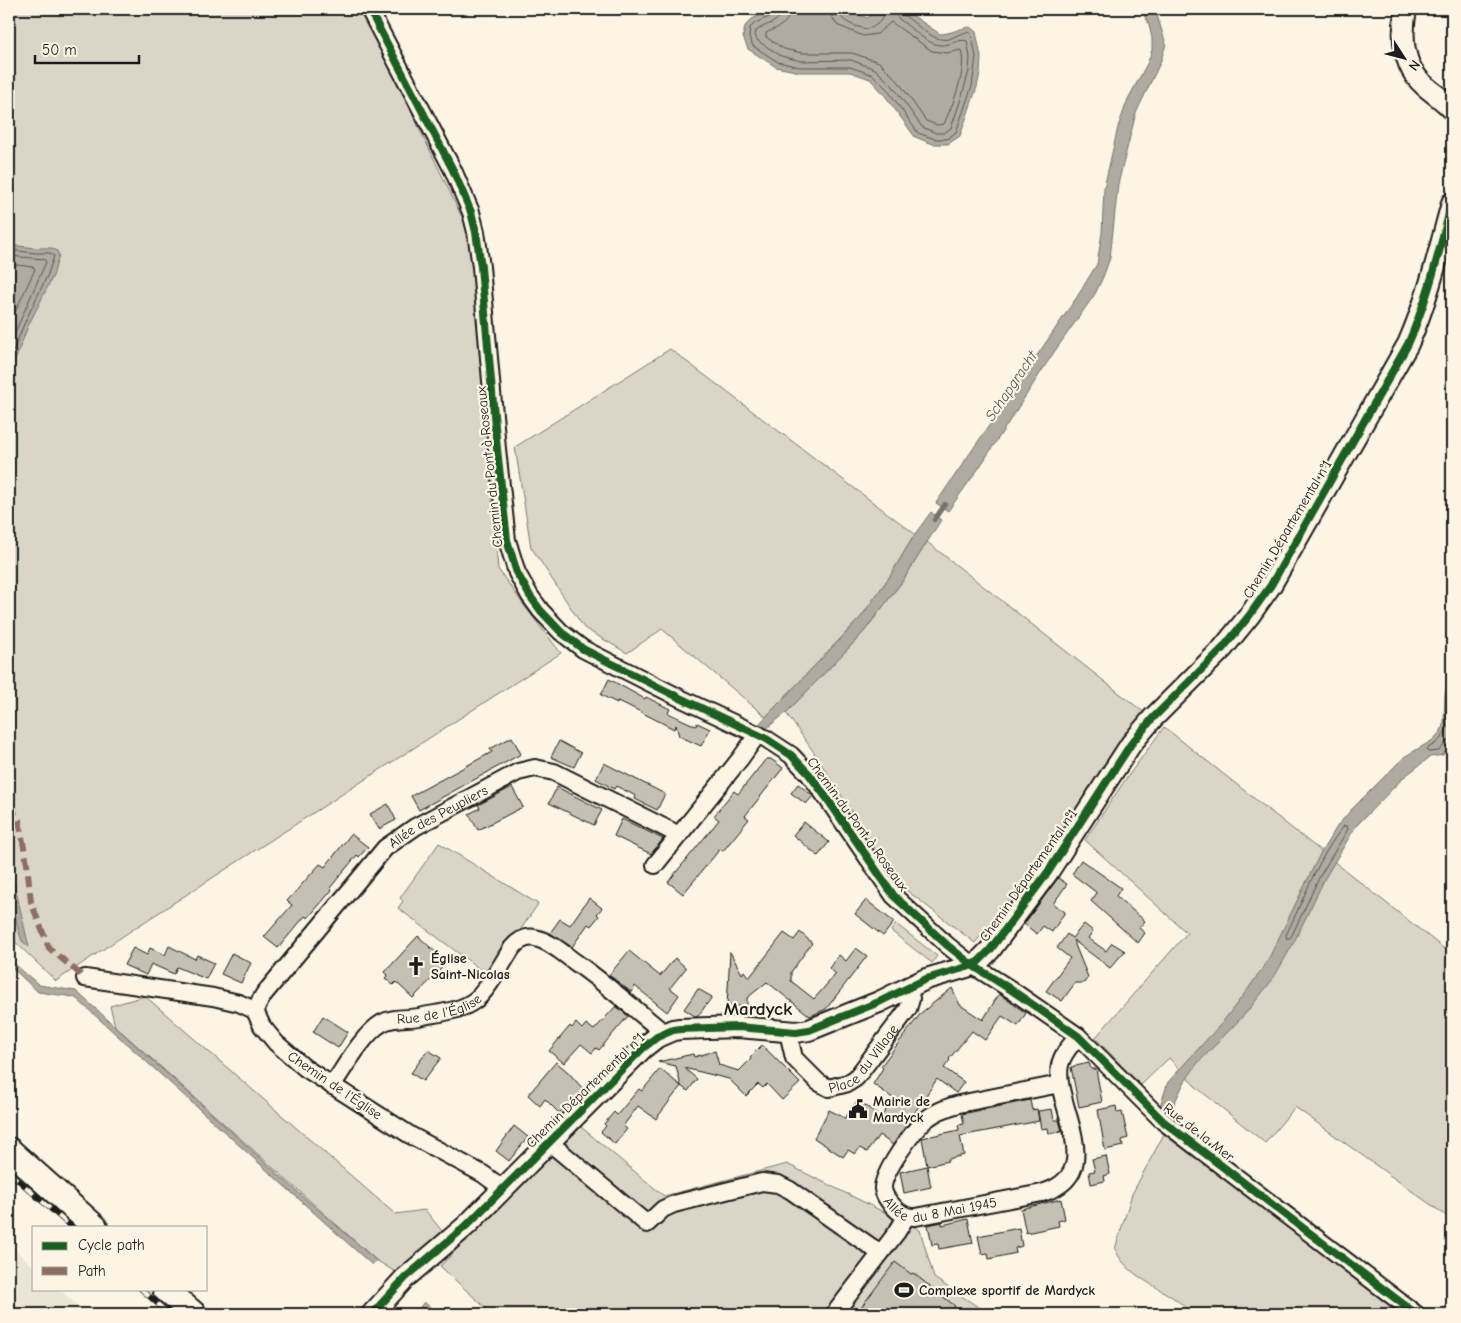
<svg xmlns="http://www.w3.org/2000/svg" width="1461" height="1323" viewBox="0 0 1461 1323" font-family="'Comic Neue',sans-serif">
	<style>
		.built { fill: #ebe5d6 }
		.green { fill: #dbd5c8; stroke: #7c7872 }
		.water { fill: #b0aba1; stroke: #75726c }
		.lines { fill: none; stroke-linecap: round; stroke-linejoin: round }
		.shore { stroke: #575551; stroke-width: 1 }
		.stream { stroke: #75726c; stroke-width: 4.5 }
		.building { fill: #c4c0b3; stroke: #1c1c1c }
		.minor-casing { stroke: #1c1c1c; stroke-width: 20 }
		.tertiary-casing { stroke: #1c1c1c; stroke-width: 24 }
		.secondary-casing { stroke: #1c1c1c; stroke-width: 28 }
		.minor { stroke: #fcf5e5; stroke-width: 16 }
		.tertiary { stroke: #fcf5e5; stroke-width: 20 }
		.secondary { stroke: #fcf5e5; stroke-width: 24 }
		.rail-casing { stroke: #1c1c1c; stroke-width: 5.5 }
		.rail { stroke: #fcf5e5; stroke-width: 4; stroke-dasharray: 11; stroke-linecap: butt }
		.quiet { stroke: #8d6e63; stroke-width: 6; stroke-dasharray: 12 6; stroke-linecap: butt }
		.cycleway-casing { stroke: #fcf5e5; stroke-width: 11 }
		.cycleway { stroke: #1b5e20; stroke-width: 8 }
		.labels { text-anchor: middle; stroke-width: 4.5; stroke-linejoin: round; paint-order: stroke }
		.street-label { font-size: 14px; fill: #1c1c1c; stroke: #fcf5e5 }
		.poi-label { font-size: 14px; font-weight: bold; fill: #1c1c1c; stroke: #fcf5e5; text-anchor: start }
		.water-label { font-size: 15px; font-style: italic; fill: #575551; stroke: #fcf5e5 }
		.district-label { font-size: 19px; font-weight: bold; fill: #1c1c1c; stroke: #fcf5e5 }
	</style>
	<rect width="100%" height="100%" fill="#fcf5e5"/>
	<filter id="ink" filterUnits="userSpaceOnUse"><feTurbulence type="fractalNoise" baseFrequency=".02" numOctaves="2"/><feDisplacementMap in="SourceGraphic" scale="10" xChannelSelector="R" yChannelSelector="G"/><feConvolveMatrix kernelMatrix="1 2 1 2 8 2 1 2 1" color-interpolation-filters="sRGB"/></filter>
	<g filter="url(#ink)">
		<path class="built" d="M9,1244l25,23v22h25l28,25h-78z"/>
		<path class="green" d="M9,9h353l108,225 28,335 28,39 35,45 -423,273 -82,55 -47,-45z
			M670,349l245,185 -25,42 -29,41 -95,100 -104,-88 -35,24 -43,-25 -53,-81 -16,-100z
			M927,542l219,172 -78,113 -93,116 -78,-60 -84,-132 -27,-38 77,-80 41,-54z
			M1164,727l288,228v265l-157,-113 -30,36 -69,-56 -27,-29 -28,27 -46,-47 92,-105 -102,-93 38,-57z
			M439,843l99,61 -49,72 -91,-68 5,-7 -3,-3z
			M896,924l41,32 -5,7 -41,-32z
			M145,996l250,218 30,-4 17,21v14l-37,33 -29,-18 -261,-234 -5,-20z
			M581,1127l83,69 123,-32 133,66 14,48 55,36h-497l-52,-48z
			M1164,1134l239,180h-212c-21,-27 -61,-31 -76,-65l17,-55z"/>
		<path class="water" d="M784,9h58l26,9 8,-9h27l37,25c10,0 20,-6 30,-7l6,5 5,25 -1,16 -3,14 -17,49 -12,8h-15l-18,-7 -32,-44 -13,-14 -20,-7h-50l-24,-5 -28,-18 -5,-12 2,-11 7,-7 14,-7z
			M1141,9h14l11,35 -6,19 -24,50 -18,71 -8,74 -7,19 -8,17 -43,61 -73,113 -31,43 -12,-8 141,-206 20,-33 5,-31 2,-45 14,-61 10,-28 20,-37 4,-12v-12l-3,-13z
			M9,245l27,3h16l5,3 2,4 -6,21 -25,50 -15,40 -4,5z
			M931,512l10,8 -37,59 -41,54 -77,80 -23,18 -5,-6 103,-108 29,-41 25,-42z
			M1452,666v76l-9,13 -13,2 -26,20 -48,49 -31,52 -32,66 -20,35 -27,34 -49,51 -13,19 -12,25 -4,5 -8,-7 8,-24 53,-58 27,-35 19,-27 53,-108 18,-29 14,-16 52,-52 29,-17 8,-9 3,-9 1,-27z
			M9,860l18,79 2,8 -7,-6 -4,-12 -9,-43z
			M9,959l30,26 37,6 224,203 76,66 -4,5 -294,-265 -4,-3 -36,-5 -29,-27z
			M424,1302l14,12h-17l-4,-3z"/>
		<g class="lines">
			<path class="shore" d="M776,9l-2,6 -19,8 -5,5 -1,9 4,9 25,16 22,5h50l23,8 14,14 31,44 17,6h12l9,-7 16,-46 4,-29 -4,-21 -4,-4c-8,1 -13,5 -19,7 -17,4 -33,-17 -46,-24l-2,-6
				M782,9c-1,15 -16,14 -26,22l-1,5 3,5 23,15 20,5 50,-1 24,9 17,16 30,42 14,6h8l7,-5 10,-29 8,-28 1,-14 -3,-16c-8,-3 -17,5 -27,4 -14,-1 -29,-18 -41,-26l-3,-5 -1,-5
				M790,9c-1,16 -12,18 -24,24v4l18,12 18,4h50l27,9 19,19 28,40 11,4 7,-1c9,-21 23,-52 17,-74l-14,3 -15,-2 -41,-29 -14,12 -14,2 -26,-11 -5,-8 -2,-8
				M838,9c1,13 18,18 29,20 10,-2 18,-11 18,-20
				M9,250l27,3h14l4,3 -6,18 -24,50 -15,38
				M9,256l35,3 2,3 -37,84
				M9,264l24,3 2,2 -26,56
				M1452,685c-5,26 4,49 -24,63l-1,3 2,1 10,-1 8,-10 5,-1
				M1344,826h3l1,3 -28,47 -29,61 -4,2 -1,-4c18,-36 32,-78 58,-109z"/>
			<path class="stream" d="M934,520l11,-16"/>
		</g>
		<path class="building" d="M609,679l36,20 1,-2 24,12 -2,4 28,13 1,-3 13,6 -9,17 -22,-10 -3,-11 -2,4 -49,-25 -8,-3v2l-16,-8z
			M512,737l9,17 -102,56 -8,-14 81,-44 -2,-3z
			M559,741l22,12 -7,14 -23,-10z
			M766,759h5l12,9 -38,48 4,3 -26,32 -3,-2 -37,45 -15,-12 51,-62 -5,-4 10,-13 10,-12 4,3z
			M604,763l61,31 -8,16 -22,-11 1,-3 -20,-10 -2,3 -18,-10z
			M798,784l15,12 -7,8 -15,-11z
			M512,787l11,20 -45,23 -9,-16 11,-6 -2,-3z
			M557,787l45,23 -8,15 -45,-22z
			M388,804l8,16 -17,9 -9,-15z
			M622,819l41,20 -12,15 -37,-18z
			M804,822l25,20 -11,14 -25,-21z
			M351,834l17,13 -9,10 -2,-2 -27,33 2,2 -24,28 -3,-2 -27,32 -14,-11 28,-32 -5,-4 33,-37 5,3z
			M1081,860l40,28 -5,8 29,25 -6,7 6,5 -7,10 -47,-42 6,-8 -25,-19z
			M1058,878l9,6 -14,20 12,8 -13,20 -9,-6 -6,8 -13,-10z
			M589,898l13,10 -5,6 2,2 -8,10 -3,-2 -16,23 -22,-14 10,-14 10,6z
			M866,900l28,22 -11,14 -28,-22z
			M1084,924l9,7 -5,7 18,13 6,-8 13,8 -15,17 -37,-28 15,37 -4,6h-9l-13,18 -16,-10 24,-33 -13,-10 10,-14 5,4z
			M800,932l12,11 -21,29v9l23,18 22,-25 -7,-6 10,-13 7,6 10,-13 11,8 -41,53 -16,7 -43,-34 -20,16v8h-20l3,-54 12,22 2,-3 5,7 35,-45 10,7z
			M418,936l24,22 -5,5 5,5 -29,30 -17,-16 -3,3 -8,-7 3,-3 -3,-3z
			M169,946l26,13 2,-4 17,8 -8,16 -29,-12 -3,7 -23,-10 -5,11 -22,-10 9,-17 14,7 3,-7 15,7z
			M629,951l31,25 15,-18 11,10 -16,20 9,7 -12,17 -32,-26 -4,6 -22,-17z
			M232,953l19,10 -10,20 -20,-9z
			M952,988l8,17 23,15 16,-26 27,19 -8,13 -16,-10 -17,24 -13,-9 -23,28 1,1 -6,8 20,14 -8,11 -19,-14 -44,66 -14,-10 -12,17 -7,-4 -5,6 -7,-4 -5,7 -29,-19 15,-28 16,8 13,-18 23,17 13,-18 -21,-15 10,-16 -2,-2 40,-53z
			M698,989l14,8 -14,19 -2,1 -12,-8z
			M616,1006l12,10 -29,34 -3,-2 -4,5 -11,-9 -17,19 -15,-12 21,-25 2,2 4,-5 6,6 4,-5 8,6z
			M323,1016l25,16 -10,16 -25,-16z
			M762,1045l38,38 -18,17 -15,-16 -4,4 -5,-4 -12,12 -17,-17 -45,-11 13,11 -9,12 -7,-5 -5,-20 -18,-4 35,-8 1,3 21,-6 4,14 20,6 12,-12 -1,-2z
			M428,1050l13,8 -18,23 -12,-8z
			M556,1062l12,10 16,18 -25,23 -14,-14 -5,7 -12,-11z
			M1089,1063l2,6h5l6,33 -23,5 -8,-40z
			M660,1069l21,17 -25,33 -18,-13 -15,20 4,3 -12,15 -14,-12 5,-6 -2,-2 10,-12 3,3 22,-26 3,2z
			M1030,1100l2,10 5,-1 2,12 -79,15 4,19 -16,4v2l-21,5 4,21 -27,6 -4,-21 27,-6 -5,-28 37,-8 -1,-5 6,-1 -2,-10z
			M1116,1106l1,7 5,-1 6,26 -6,2 1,6 -18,4 -7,-40z
			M1052,1109l2,11h5l3,11 -13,3 -1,-6 -7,1 -3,-18z
			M514,1126l14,11 -19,24 -13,-10z
			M1106,1156l4,18 -6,2 1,5 -14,3 -2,-12 6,-1 -3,-12z
			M1061,1199l4,20 -7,2 1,5 -33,7 -5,-24z
			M968,1219l5,24 -34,6 -1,-5 -6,1 -4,-20 14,-3v3z
			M1019,1228l3,18 -7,2 1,5 -27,6 -1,-6 -6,1 -4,-18z
			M895,1262l16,12 2,-1 42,33 -7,8h-83l-6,-4z"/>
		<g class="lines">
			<g class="minor-casing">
				<g id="minor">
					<path d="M369,9l84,161 18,42 5,20 5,35 16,182 10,91 10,33 13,23 11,15 20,21 22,17 97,49 85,40 26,17 18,19 17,23 68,99 53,49 25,20 38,24 68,47 86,86 252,192"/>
					<path d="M655,865l85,-106 18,-25"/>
					<path d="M85,978l128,19 26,6 17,8"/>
					<path id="s1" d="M788,1032l6,26 24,24 11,6 19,-5 8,-5 52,-69 3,-10 -2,-13"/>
					<path id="s2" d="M1060,1084l-101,20c-12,3 -24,8 -34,16 -12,11 -43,53 -42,69 1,6 6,13 10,17 6,7 13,12 23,11l126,-24c68,-20 10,-89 18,-128 2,-11 11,-20 18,-29"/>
					<path id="s3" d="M332,1086c12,-18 32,-53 50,-63 11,-6 25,-4 37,-6 17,-4 40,-5 55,-16 13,-9 29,-39 38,-53 6,-7 13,-12 23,-10 14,3 28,15 40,24 31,22 60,47 89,71"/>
					<path d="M549,1142l98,82 16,-15 11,-5 88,-22 16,2 12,6 90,63"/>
					<path id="s4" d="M502,1188l-19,-14 -73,-39 -105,-67 -29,-25 -14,-17 -6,-13 1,-7 7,-12 121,-146 30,-21 103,-55 17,-4 19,4 125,63"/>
					<path d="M834,1314l63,-82 9,-15"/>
				</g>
			</g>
			<g class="tertiary-casing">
				<path id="tertiary" d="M1406,9c-5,28 -4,57 19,77 9,8 19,14 27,23
					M372,1314l33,-36 62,-53 176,-177 14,-11 16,-7 7,-1 58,-2 58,5 13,-2 70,-28 47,-23 41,-12 11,-5 12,-12 58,-78 83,-128 22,-26 70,-70 26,-32 22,-31 137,-241c20,-45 31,-93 44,-141"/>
			</g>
			<g class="secondary-casing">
				<path id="secondary" d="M9,1150l86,77
					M165,1289l29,25"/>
			</g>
			<use href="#minor" class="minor"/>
			<use href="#tertiary" class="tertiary"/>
			<use href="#secondary" class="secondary"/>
			<g class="rail-casing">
				<path id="rail" d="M9,1172l62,55
					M141,1289l28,25"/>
			</g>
			<use href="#rail" class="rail"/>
			<path class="quiet" d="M9,805l10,15 8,44 4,38 18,46 36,30"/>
			<g class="cycleway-casing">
				<path id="cycleway" d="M369,9l84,161 18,42 5,20 5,35 16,182 10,91 10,33 13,23 11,15 20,21 22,17 97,49 85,40 26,17 18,19 17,23 68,99 53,49 25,20 38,24 68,47 86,86 252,192
					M372,1314l33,-36 62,-53 176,-177 14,-11 16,-7 7,-1 58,-2 58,5 13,-2 70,-28 47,-23 41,-12 11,-5 12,-12 58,-78 83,-128 22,-26 70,-70 26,-32 22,-31 137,-241c20,-45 31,-93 44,-141"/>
			</g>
			<use href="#cycleway" class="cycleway"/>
		</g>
	</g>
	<defs>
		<g id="church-bare" transform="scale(1.5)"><path d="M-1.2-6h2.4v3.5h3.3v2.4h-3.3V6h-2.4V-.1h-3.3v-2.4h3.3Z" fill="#1c1c1c" stroke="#fcf5e5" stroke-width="2.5" paint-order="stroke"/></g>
		<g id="civic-bare" transform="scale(1.5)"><path d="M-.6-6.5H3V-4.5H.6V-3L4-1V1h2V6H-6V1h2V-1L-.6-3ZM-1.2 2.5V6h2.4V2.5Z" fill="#1c1c1c" stroke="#fcf5e5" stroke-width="2.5" paint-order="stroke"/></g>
		<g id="stadium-bare" transform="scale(1.5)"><path d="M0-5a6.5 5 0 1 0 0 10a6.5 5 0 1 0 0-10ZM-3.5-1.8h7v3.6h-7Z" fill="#1c1c1c" stroke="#fcf5e5" stroke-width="2.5" paint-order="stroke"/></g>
	</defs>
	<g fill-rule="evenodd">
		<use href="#church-bare" x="416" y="966"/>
		<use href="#civic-bare" x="858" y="1109"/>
		<use href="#stadium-bare" x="904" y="1290"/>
	</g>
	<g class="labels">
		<g class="street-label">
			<text transform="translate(489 467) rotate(-96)" y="5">Chemin du Pont à Roseaux</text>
			<text transform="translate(1287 529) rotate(-59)" y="5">Chemin Départemental n°1</text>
			<text dy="5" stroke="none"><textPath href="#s4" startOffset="578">Allée des Peupliers</textPath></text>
			<text transform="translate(858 824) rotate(54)" y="5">Chemin du Pont à Roseaux</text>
			<text transform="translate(1028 875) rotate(-55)" y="5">Chemin Départemental n°1</text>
			<text dy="5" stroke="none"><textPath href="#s3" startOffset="140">Rue de l'Église</textPath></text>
			<text dy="5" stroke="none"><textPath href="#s1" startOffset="120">Place du Village</textPath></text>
			<text transform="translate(335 1085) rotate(34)" y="5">Chemin de l'Église</text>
			<text transform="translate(585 1090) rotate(-44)" y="5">Chemin Départemental n°1</text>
			<text transform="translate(1199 1132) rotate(38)" y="5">Rue de la Mer</text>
			<text dy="5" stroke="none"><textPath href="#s2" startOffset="292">Allée du 8 Mai 1945</textPath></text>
		</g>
		<g class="poi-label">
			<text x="431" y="963">Église<tspan x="431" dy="16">Saint-Nicolas</tspan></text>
			<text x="873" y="1106">Mairie de<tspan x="873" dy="16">Mardyck</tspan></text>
			<text x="919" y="1295">Complexe sportif de Mardyck</text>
		</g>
		<g class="water-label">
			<text transform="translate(1011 386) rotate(-56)" y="5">Schapgracht</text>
		</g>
		<g class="district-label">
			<text x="758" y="1015">Mardyck</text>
		</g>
	</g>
	<rect width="1461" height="1323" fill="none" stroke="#fcf5e5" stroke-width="30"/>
	<rect x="15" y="15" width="1431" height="1293" fill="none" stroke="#1c1c1c" stroke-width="2" filter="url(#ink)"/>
	<rect x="32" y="1226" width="175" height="65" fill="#fcf5e5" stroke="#a29e95"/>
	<rect x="42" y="1242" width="25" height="8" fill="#1b5e20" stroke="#a29e95"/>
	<text x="78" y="1250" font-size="15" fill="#1c1c1c">Cycle path</text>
	<rect x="42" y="1267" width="25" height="8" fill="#8d6e63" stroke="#a29e95"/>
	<text x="78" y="1276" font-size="15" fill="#1c1c1c">Path</text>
	<g transform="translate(1404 58) rotate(126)" stroke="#fcf5e5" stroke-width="4" paint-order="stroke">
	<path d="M0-4L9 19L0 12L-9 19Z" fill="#1c1c1c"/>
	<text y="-8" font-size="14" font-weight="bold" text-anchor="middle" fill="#1c1c1c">N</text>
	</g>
	<path d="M35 55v8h104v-8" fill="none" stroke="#1c1c1c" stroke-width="2.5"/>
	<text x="42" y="55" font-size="15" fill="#1c1c1c" stroke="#fcf5e5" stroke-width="4" paint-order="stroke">50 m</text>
</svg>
